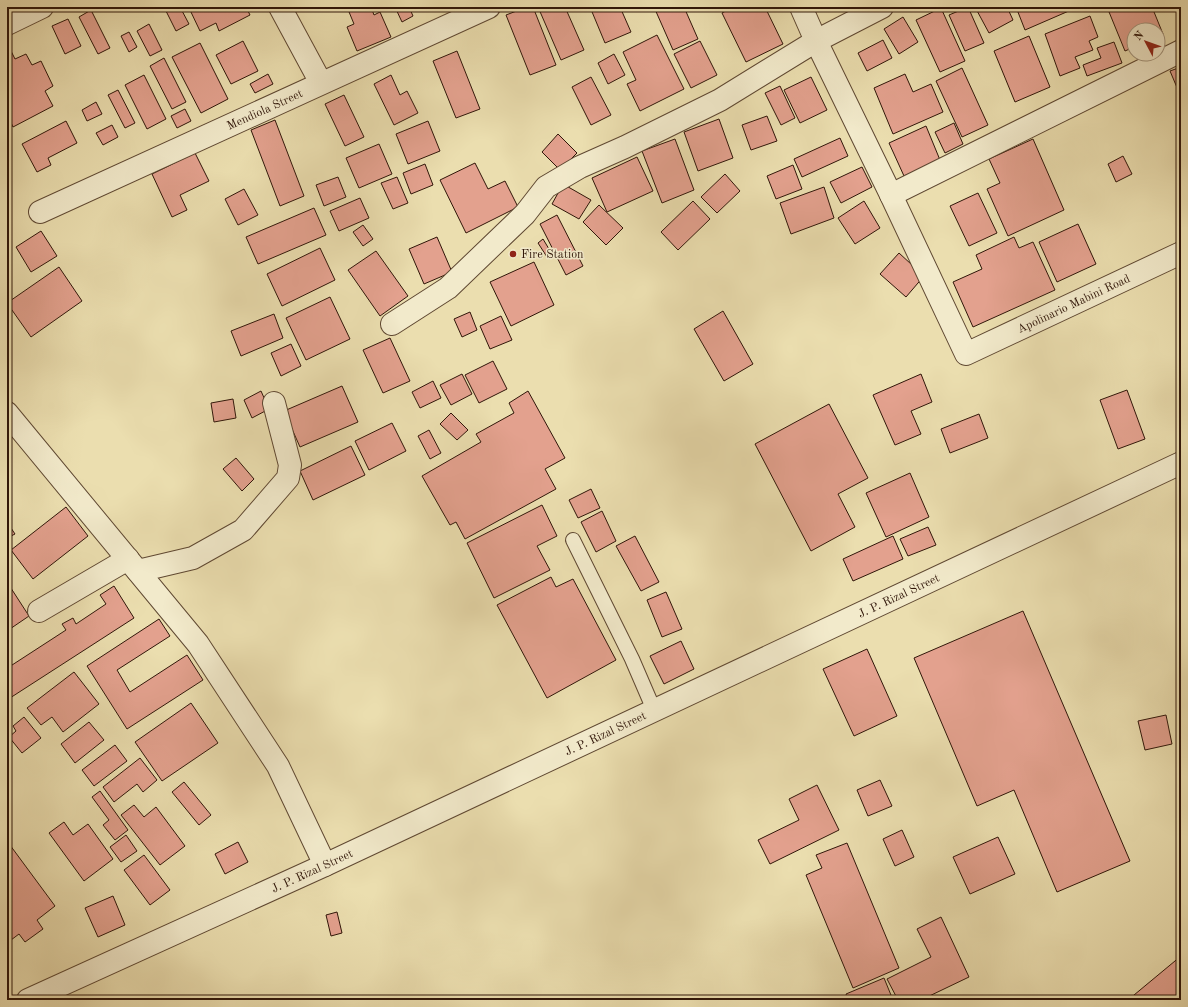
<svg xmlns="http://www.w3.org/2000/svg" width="1188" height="1007" viewBox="0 0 1188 1007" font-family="'Old Standard TT',serif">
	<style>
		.building { fill: #e3a18e; stroke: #301609 }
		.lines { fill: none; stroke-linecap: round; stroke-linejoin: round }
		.service-casing { stroke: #5f4832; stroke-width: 16 }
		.minor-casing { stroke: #5f4832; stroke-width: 24 }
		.tertiary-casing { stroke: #5f4832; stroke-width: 24 }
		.service { stroke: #f2eacb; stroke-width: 14 }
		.minor { stroke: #f2eacb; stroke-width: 22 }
		.tertiary { stroke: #f2eacb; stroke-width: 22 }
		.poi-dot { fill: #8f2418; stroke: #f2eacb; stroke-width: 1.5 }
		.labels { text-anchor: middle; stroke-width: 3; stroke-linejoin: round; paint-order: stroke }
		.street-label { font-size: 12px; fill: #301609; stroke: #f2eacb }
		.poi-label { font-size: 12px; fill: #301609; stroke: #f2eacb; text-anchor: start }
	</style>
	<rect width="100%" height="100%" fill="#ebdeaf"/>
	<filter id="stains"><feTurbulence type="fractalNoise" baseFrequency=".005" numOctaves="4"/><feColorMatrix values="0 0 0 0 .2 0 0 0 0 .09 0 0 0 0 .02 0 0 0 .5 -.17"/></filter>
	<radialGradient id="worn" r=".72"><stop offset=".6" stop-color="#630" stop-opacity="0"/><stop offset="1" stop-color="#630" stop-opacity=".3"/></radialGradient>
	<path class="building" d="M7,7h9l-7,4z
		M164,7h16l9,17 -13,7z
		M195,7h51l4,8 -31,16 -3,-8 -16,8 -10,-21z
		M347,7h24l3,8 6,-3 11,25 -34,14 -10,-24 7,-3z
		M395,7h14l4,9 -11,6z
		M527,7h6l23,58 -26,10 -24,-60z
		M538,7h27l19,43 -23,10z
		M590,7h30l11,25 -26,11z
		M654,7h30l14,32 -25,11z
		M733,7h32l18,37 -37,18 -24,-49z
		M848,7h14l-12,5z
		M968,7l16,36 -19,8 -16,-36z
		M975,7h32l6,13 -24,13z
		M1016,7h62l-53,23z
		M1107,7h45l11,27 -5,3v-7h-24v17l-9,4z
		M941,8l24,53 -25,11 -24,-52z
		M91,10l19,38 -12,6 -19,-37z
		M1090,16l8,21 -9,4 4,9 -18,7 5,11 -20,8 -15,-42z
		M903,17l15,25 -19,12 -15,-25z
		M68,19l13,27 -16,8 -13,-28z
		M149,24l13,26 -12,6 -13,-25z
		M129,32l8,15 -8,5 -8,-16z
		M657,35l27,54 -44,22 -13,-27 9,-4 -13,-28z
		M1029,36l21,51 -35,15 -21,-51z
		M883,40l9,18 -25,13 -9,-18z
		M243,41l15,30 -27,13 -15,-29z
		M700,41l17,34 -26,13 -17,-34z
		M1114,42l8,21 -35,13 -4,-11 18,-7 -4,-10z
		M200,43l28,56 -27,14 -29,-56z
		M11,51l4,8 11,-5 6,11 9,-4 12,25 -8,5 8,15 -40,21 -6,-13v-61z
		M457,51l23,58 -24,9 -23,-57z
		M614,54l11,21 -17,9 -10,-21z
		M164,58l22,44 -14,7 -22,-43z
		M1181,67v30l-11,-26z
		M962,68l26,57 -26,12 -26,-56z
		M268,74l5,10 -18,9 -5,-9z
		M905,74l8,18 18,-8 12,28 -50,22 -19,-46z
		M144,75l22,44 -19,10 -22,-44z
		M391,75l9,20 7,-4 11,22 -24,12 -20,-41z
		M591,77l20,38 -20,10 -19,-38z
		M811,77l16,33 -27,13 -16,-33z
		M780,86l15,32 -14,7 -16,-32z
		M118,90l17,33 -10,5 -17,-33z
		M344,95l20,42 -19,9 -20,-42z
		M96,102l6,12 -15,7 -5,-11z
		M185,109l6,12 -14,7 -6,-12z
		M767,116l10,25 -26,9 -9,-25z
		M719,119l14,39 -35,13 -14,-39z
		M275,120l29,76 -24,10 -29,-76z
		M66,121l11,22 -29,15 3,7 -14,7 -15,-28z
		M428,121l12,30 -32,13 -12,-30z
		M954,123l9,21 -18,9 -10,-21z
		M112,125l6,12 -15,8 -7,-12z
		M926,126l14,34 -36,16 -15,-33z
		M558,134l19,19 -17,17 -18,-18z
		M840,138l8,18 -46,21 -8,-18z
		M675,139l19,51 -32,13 -20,-52z
		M1033,139l31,71 -56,26 -21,-47 13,-6 -11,-24z
		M379,144l13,30 -33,14 -13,-30z
		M195,153l14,28 -29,14 7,15 -15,7 -20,-43z
		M1123,156l9,18 -16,8 -8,-18z
		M637,157l16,34 -46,21 -15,-34z
		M475,163l13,26 17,-8 13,26 -52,26 -26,-53z
		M425,164l8,21 -22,9 -8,-21z
		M793,165l9,24 -26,10 -9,-23z
		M862,167l10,20 -31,16 -11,-21z
		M725,174l15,17 -23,22 -16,-16z
		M338,177l8,20 -22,9 -8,-21z
		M397,177l11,26 -15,6 -12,-26z
		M563,184l28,16 -12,19 -27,-15z
		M824,187l10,31 -43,16 -11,-31z
		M244,189l14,26 -20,10 -13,-26z
		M978,193l19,40 -28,13 -19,-40z
		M360,198l9,20 -30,13 -9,-20z
		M693,201l17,18 -32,31 -17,-18z
		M864,201l16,27 -25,16 -17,-26z
		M599,205l24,23 -17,17 -23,-23z
		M314,208l12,27 -68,29 -12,-27z
		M557,215l26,51 -17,9 -26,-51z
		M1078,224l18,40 -39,18 -18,-40z
		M363,225l10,14 -10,7 -10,-14z
		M41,231l16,25 -26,16 -15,-25z
		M437,237l15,35 -28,12 -15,-35z
		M1014,237l5,11 14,-6 22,48 -82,37 -20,-45 29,-13 -6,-14z
		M543,239l9,15 -5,3 -9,-14z
		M320,248l15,32 -53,26 -15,-32z
		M376,251l32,45 -28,20 -32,-46z
		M899,253l25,23 -18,21 -26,-23z
		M534,262l20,43 -43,21 -21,-44z
		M59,267l23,34 -51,36 -24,-34z
		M330,297l20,42 -44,21 -20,-42z
		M723,311l30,53 -29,17 -30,-52z
		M470,312l7,18 -15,7 -8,-18z
		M274,314l9,24 -42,18 -10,-25z
		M501,316l11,24 -22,9 -10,-23z
		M390,338l20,43 -27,12 -20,-43z
		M291,344l10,22 -20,10 -10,-23z
		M493,361l14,28 -28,14 -14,-28z
		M462,374l10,20 -21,11 -11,-20z
		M921,374l11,28 -21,9 10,23 -26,11 -22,-50z
		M433,381l8,17 -21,10 -8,-16z
		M342,386l16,36 -58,25 -16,-36z
		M1127,390l18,49 -27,10 -18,-49z
		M261,391l8,18 -17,9 -8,-18z
		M528,391l37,67 -20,11 11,20 -91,50 -9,-17 -6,3 -28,-49 59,-34 -5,-8 38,-21 -5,-10z
		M233,399l3,19 -22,4 -3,-19z
		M829,404l39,74 -30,16 17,33 -44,24 -56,-107z
		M451,413l17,17 -11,10 -17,-16z
		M979,414l9,24 -38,15 -9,-24z
		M392,423l14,28 -37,19 -14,-29z
		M429,430l12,23 -11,6 -12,-23z
		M351,446l14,29 -52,25 -13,-29z
		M236,458l18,21 -12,12 -19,-22z
		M910,473l19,44 -43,20 -20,-44z
		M591,489l9,19 -22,10 -9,-18z
		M542,505l15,31 -20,10 13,24 -56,28 -27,-55z
		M66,507l22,29 -55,43 -22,-29z
		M602,511l14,30 -20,11 -15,-30z
		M7,522l8,12 -8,4z
		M928,527l8,18 -28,11 -8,-17z
		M635,536l24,46 -18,9 -25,-45z
		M893,536l10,23 -50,22 -10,-22z
		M551,577l5,10 17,-8 43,81 -69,38 -50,-93z
		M7,582l22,34 -22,15z
		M114,586l20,32 -124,80 -3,-5v-29l2,3 57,-37 -4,-6 11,-6 3,6 30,-20 -6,-9z
		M666,592l16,37 -20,8 -15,-37z
		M1023,611l107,250 -73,31 -43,-102 -37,16 -63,-148z
		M159,619l11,17 -53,34 13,22 57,-37 16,25 -76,49 -40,-63z
		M681,641l13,28 -30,15 -14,-28z
		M867,649l30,67 -43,20 -31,-67z
		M74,672l25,32 -36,28 -11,-15 -11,8 -14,-17z
		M191,703l27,40 -56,38 -27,-39z
		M1166,715l6,29 -27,6 -7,-29z
		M24,717l17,21 -19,15 -13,-16 7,-6 -3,-5z
		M89,722l15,18 -29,23 -14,-19z
		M115,745l12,16 -33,25 -12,-16z
		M140,758l17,22 -14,12 -6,-8 -23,18 -11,-15z
		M880,780l12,26 -24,10 -11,-26z
		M184,782l27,33 -12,10 -27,-33z
		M817,785l22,45 -69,34 -12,-24 41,-20 -10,-21z
		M100,791l28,39 -13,10 -12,-15 6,-5 -17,-23z
		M134,805l10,12 12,-10 29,39 -25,19 -39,-50z
		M64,822l9,13 15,-11 25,35 -29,22 -35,-48z
		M902,830l12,27 -19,9 -12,-27z
		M126,835l11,16 -16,11 -11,-15z
		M998,837l17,37 -45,20 -17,-37z
		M7,841l48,65 -18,14 6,9 -18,13 -6,-8 -12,9z
		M238,842l10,20 -23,12 -10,-20z
		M847,843l52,125 -46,20 -47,-113 16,-7 -6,-13z
		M144,855l26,35 -20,15 -26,-35z
		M113,896l12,29 -27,12 -13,-29z
		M337,912l5,21 -11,3 -5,-21z
		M941,917l28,60 -48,23h-23l-11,-21 44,-22 -14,-28z
		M1181,956v44h-53z
		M884,978l9,22h-45l-2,-6z"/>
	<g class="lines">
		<g class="service-casing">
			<path id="service" d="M573,540l59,119 22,51"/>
		</g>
		<g class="minor-casing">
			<g id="minor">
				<path d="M280,7l41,76"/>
				<path id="s1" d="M801,7l15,34 75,154 75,159 215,-101"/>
				<path d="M7,24l35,-17"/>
				<path d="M891,195l290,-144"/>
				<path id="s2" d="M40,212l449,-205"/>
				<path d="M392,324l56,-36 77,-74 21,-27 34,-20 45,-20 95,-47 96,-59 66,-34"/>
				<path d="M7,413l191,231 80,122 47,99"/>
				<path d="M138,571l55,-13 50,-28 45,-52 2,-13 -16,-62"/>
				<path d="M39,611l89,-52"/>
			</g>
		</g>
		<g class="tertiary-casing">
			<g id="tertiary">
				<path id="s3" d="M28,1000l297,-135 856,-402"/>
			</g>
		</g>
		<use href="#service" class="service"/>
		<use href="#minor" class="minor"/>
		<use href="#tertiary" class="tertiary"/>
	</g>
	<circle class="poi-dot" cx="513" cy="254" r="4"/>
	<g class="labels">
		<g class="street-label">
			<text dy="4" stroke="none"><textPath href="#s2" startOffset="247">Mendiola Street</textPath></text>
			<text dy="4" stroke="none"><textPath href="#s1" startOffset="503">Apolinario Mabini Road</textPath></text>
			<text dy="4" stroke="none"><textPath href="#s3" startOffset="960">J. P. Rizal Street</textPath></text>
			<text dy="4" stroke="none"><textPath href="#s3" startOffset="636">J. P. Rizal Street</textPath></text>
			<text dy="4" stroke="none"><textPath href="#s3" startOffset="312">J. P. Rizal Street</textPath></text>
		</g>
		<g class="poi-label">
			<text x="521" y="258">Fire Station</text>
		</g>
	</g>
	<rect width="1188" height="1007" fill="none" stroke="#ebdeaf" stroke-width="24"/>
	<rect x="8" y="8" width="1172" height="991" fill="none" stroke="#301609" stroke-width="2"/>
	<rect x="12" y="12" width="1164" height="983" fill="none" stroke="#301609"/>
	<g transform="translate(1146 42) rotate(311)"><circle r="19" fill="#f2eacb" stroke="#a4957d"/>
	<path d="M0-3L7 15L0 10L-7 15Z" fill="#8f2418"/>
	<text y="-6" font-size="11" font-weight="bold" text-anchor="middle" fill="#301609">N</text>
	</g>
	<rect width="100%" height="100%" filter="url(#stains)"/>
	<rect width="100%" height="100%" fill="url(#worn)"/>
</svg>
